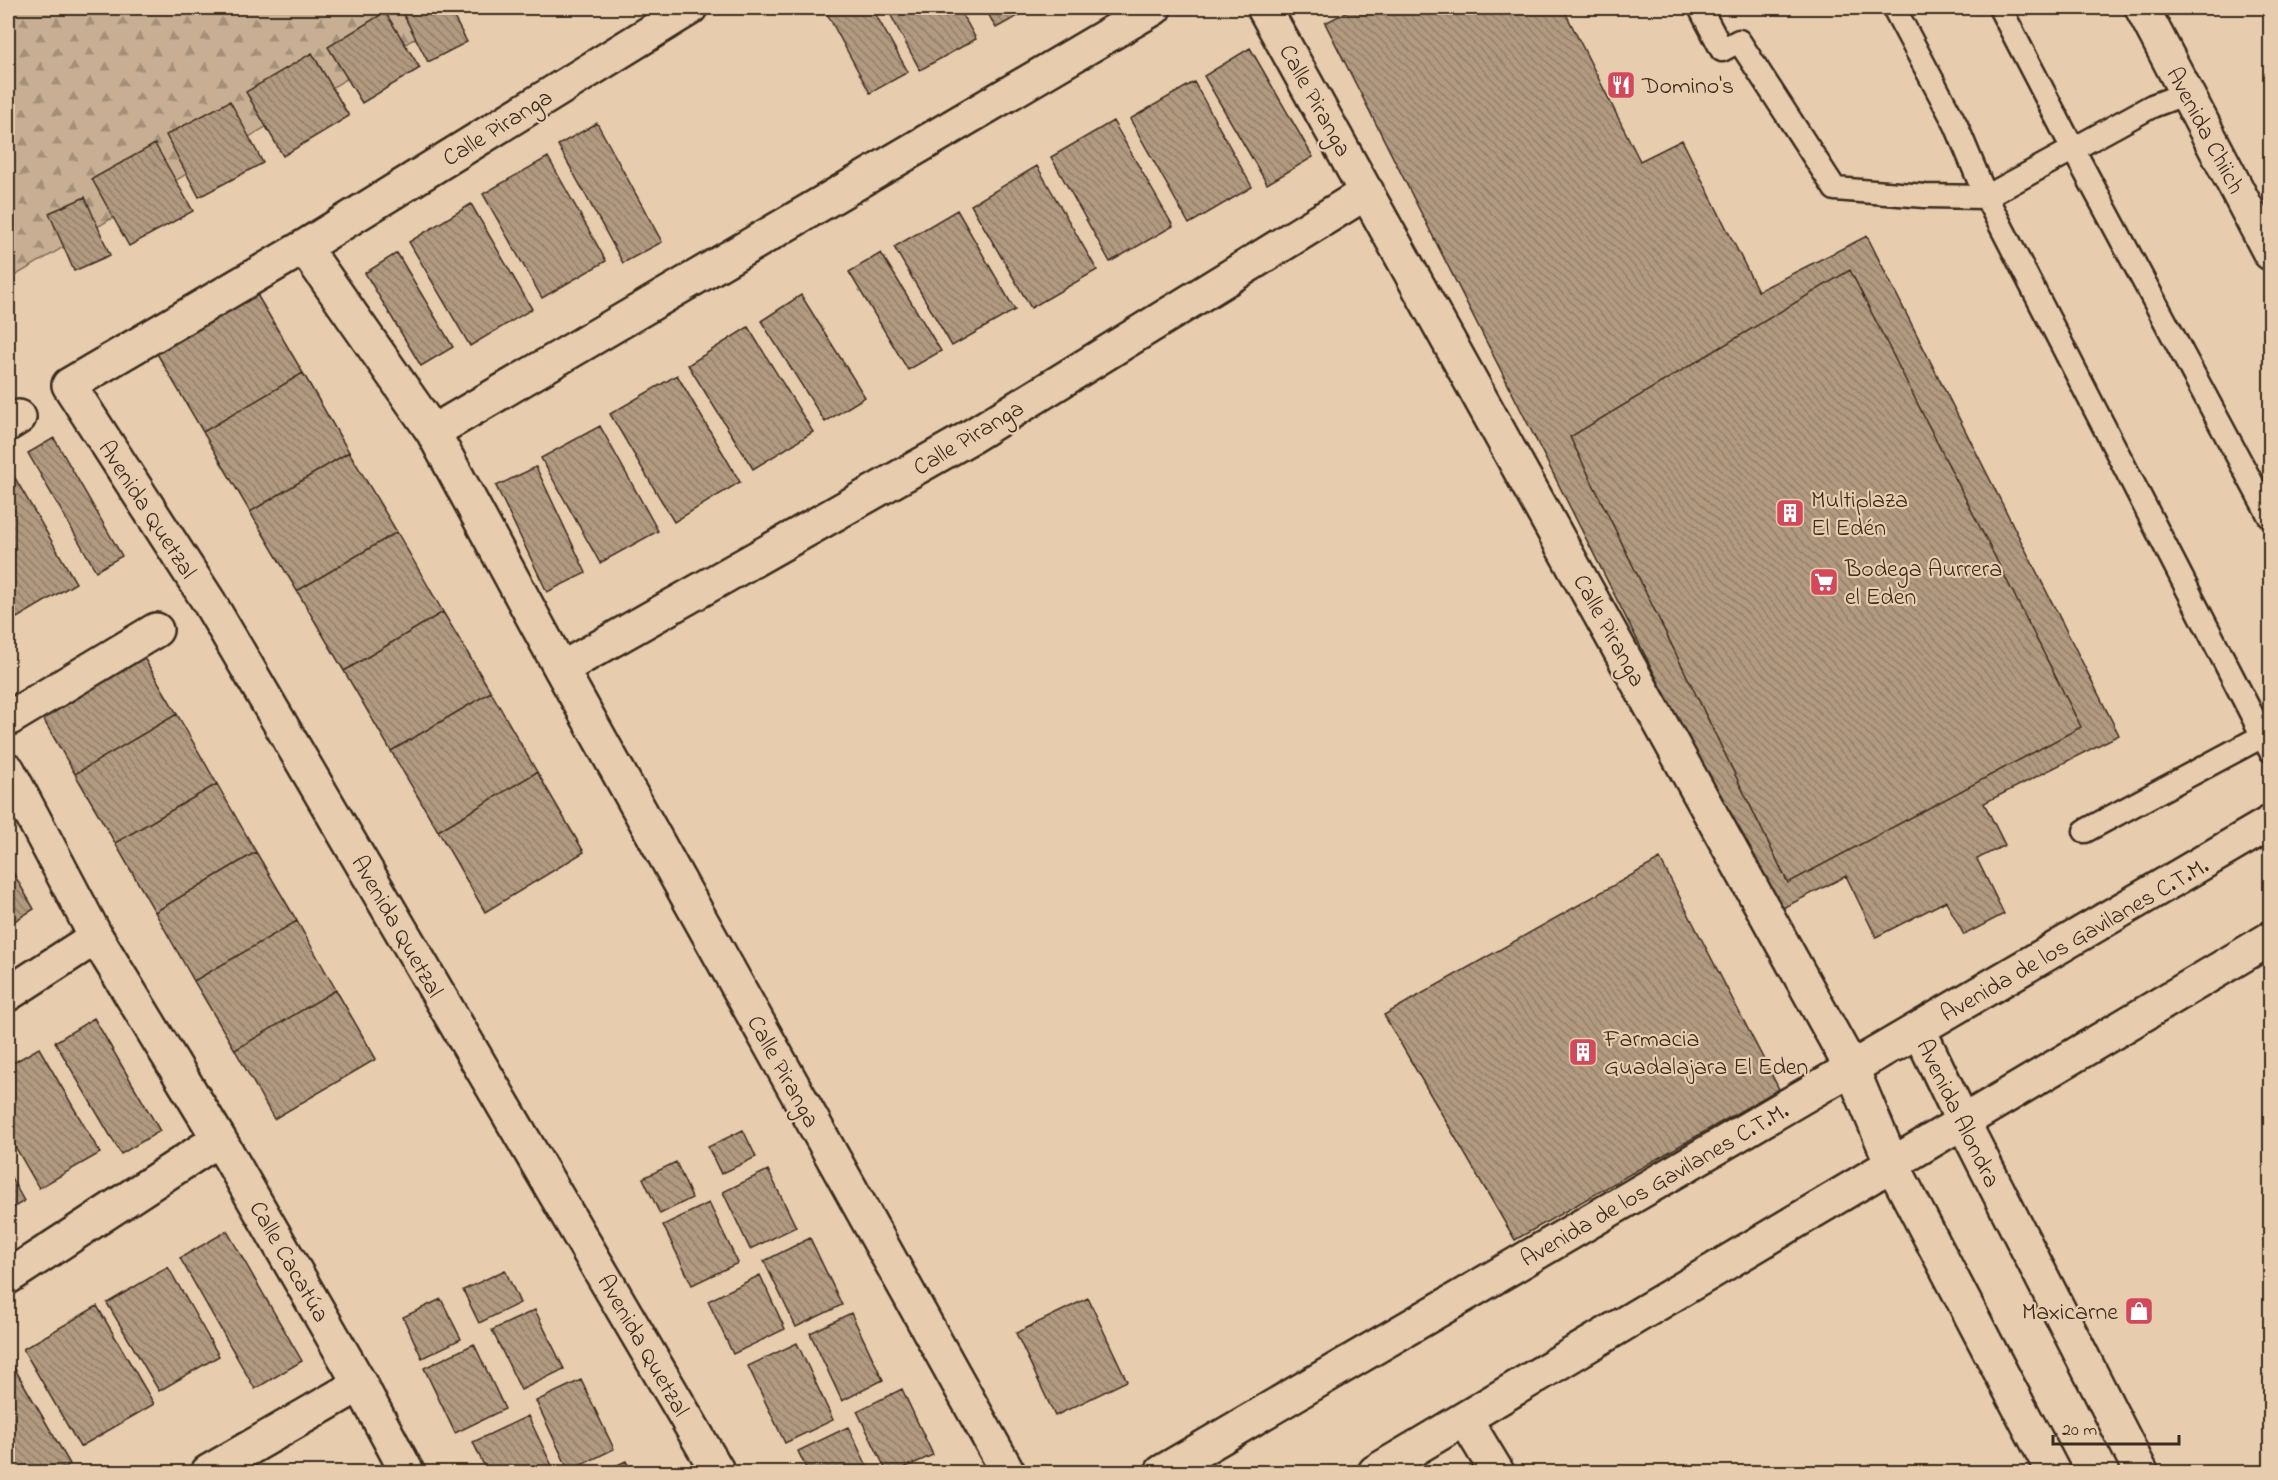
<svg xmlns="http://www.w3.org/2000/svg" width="2278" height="1480" viewBox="0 0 2278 1480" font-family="'Indie Flower',sans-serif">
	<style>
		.forest { fill: url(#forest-firs); stroke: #826c59; stroke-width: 1.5 }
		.building { fill: url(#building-back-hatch); stroke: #3b2a1e; stroke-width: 1.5 }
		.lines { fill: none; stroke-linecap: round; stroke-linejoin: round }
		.service-casing { stroke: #3b2a1e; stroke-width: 27 }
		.minor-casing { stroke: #3b2a1e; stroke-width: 38 }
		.tertiary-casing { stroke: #3b2a1e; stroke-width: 38 }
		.secondary-casing { stroke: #3b2a1e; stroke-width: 38 }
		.service { stroke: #e7cdae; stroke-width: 22 }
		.minor { stroke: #e7cdae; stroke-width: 33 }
		.tertiary { stroke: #e7cdae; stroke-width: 33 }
		.secondary { stroke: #e7cdae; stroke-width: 33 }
		.labels { text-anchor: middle; stroke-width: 4.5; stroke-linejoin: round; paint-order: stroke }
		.poi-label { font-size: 24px; fill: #3b2a1e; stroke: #e7cdae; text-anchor: start }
		.street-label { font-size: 24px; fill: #3b2a1e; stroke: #e7cdae }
	</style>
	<defs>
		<pattern id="forest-firs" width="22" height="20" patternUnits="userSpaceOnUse" patternTransform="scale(1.5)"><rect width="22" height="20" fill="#c8af94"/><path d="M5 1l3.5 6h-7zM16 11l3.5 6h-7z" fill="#a48f78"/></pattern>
		<pattern id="building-back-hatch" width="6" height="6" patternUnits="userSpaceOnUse" patternTransform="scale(1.5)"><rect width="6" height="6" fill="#b29a81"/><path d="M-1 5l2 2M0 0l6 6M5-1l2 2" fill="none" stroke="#927e69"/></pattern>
	</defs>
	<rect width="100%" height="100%" fill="#e7cdae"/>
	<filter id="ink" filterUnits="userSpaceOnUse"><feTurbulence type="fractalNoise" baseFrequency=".0167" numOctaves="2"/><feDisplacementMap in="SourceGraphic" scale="12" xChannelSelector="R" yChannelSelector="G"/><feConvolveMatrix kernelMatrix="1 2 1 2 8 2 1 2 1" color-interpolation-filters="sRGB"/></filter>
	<g filter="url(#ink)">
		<path class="forest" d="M8,8h458l-458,272z"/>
		<path class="building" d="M400,8h49l18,34 -39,20z
			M824,8h48l36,64 -38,21z
			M887,8h72l17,31 -56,31z
			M985,8h47l-36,20z
			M1354,8h209l77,153 42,-21 76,151 109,-55 252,499 -135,68 21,42 -28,14 27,55 -40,21 -18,-34 -70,36 -30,-61 -71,36 -450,-889z
			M385,12l35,56 -58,35 -34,-56z
			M1250,48l63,109 -46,27 -63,-108z
			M312,53l37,63 -66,40 -37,-64z
			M1194,82l58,105 -63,37 -59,-105z
			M230,101l33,62 -64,34 -33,-62z
			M1113,121l60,105 -63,36 -59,-105z
			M597,123l65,119 -39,21 -65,-118z
			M155,144l38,67 -64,35 -37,-67z
			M548,157l58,104 -64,37 -59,-104z
			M1037,166l60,104 -66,38 -60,-103z
			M85,197l25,58 -36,16 -25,-58z
			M471,204l61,105 -62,37 -61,-104z
			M957,210l58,100 -63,36 -58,-99z
			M397,253l56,94 -32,19 -56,-93z
			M881,253l60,98 -33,19 -59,-98z
			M1850,270l231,457 -293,156 -218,-446z
			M256,293l47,80 -100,59 -47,-80z
			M801,295l64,102 -40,25 -64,-101z
			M748,327l65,105 -60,37 -65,-104z
			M303,373l46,79 -99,60 -47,-80z
			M677,375l63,107 -66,40 -64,-108z
			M600,426l58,105 -58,32 -59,-105z
			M54,438l68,118 -26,15 -68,-118z
			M349,452l48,80 -100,59 -47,-79z
			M8,466l68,117 -59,35 -9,-16z
			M536,467l50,106 -39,19 -51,-106z
			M397,532l46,80 -99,59 -47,-80z
			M443,612l48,80 -100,59 -47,-80z
			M137,646l40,68 -102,60 -40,-69z
			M491,692l46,80 -99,59 -47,-80z
			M177,714l40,70 -102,59 -40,-69z
			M537,772l47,80 -99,60 -47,-81z
			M217,784l39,68 -101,60 -40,-69z
			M256,852l41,69 -103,60 -39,-69z
			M1660,859l119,230 -264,151 -131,-225z
			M8,864l26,45 -26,16z
			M297,921l39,69 -101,60 -41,-69z
			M336,990l40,69 -102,60 -39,-69z
			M94,1018l66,113 -39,23 -66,-112z
			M39,1048l61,105 -61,35 -31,-54v-68z
			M743,1130l13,27 -35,17 -13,-27z
			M676,1162l16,36 -32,16 -17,-36z
			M768,1170l28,57 -46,22 -27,-57z
			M8,1172l16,29 -16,10z
			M709,1203l29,60 -46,22 -29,-60z
			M227,1231l75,130 -47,28 -75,-131z
			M810,1238l32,67 -46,22 -32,-66z
			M168,1267l51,89 -60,35 -52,-88z
			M505,1270l15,33 -41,20 -16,-33z
			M760,1275l25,54 -52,25 -25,-53z
			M1088,1298l39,83 -72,35 -39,-83z
			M441,1299l20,40 -39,19 -19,-41z
			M97,1306l57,98 -74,43 -57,-98z
			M535,1310l29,59 -43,21 -29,-60z
			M851,1313l32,67 -41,21 -32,-68z
			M797,1343l36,77 -48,23 -37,-77z
			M474,1344l31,65 -50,24 -31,-65z
			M12,1364l58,100 -15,8h-47v-106z
			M581,1380l33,69 -45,22 -33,-70z
			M902,1389l31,66 -38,17h-8l-30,-61z
			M528,1416l27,56h-68l-14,-30z
			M848,1427l22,45h-62l-10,-21z
			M626,1461l6,11h-30z"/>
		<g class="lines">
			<g class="service-casing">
				<path id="service" d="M1700,8l22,42 17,-9 96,148 90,7 61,1 166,-91 35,-13
					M1894,8l62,117 30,72 284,553
					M2000,8l73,141 197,368
					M2085,831l185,-99"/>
			</g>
			<g class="minor-casing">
				<path id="minor" d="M690,8l-386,239 -235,138 140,217 509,870
					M1264,8l588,1061 40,95
					M304,247l129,185 128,237 447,803
					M8,424l11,-7
					M433,432l721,-424
					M561,669l406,-230 400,-247
					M8,719l148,-89
					M8,770l88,167 123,202 141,245 47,88
					M8,994l88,-57
					M1895,1044l24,-14 44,92
					M8,1277l211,-138
					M1465,1419l32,53
					M208,1472l152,-88"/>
			</g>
			<g class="tertiary-casing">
				<path id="tertiary" d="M1162,1472l1108,-649
					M1375,1472l895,-533"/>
			</g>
			<g class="secondary-casing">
				<path id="secondary" d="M2142,8l128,245
					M1963,1122l178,350
					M1892,1164l161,308"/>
			</g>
			<use href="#service" class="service"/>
			<use href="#minor" class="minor"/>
			<use href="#tertiary" class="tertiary"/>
			<use href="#secondary" class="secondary"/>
		</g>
	</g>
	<defs>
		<g id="restaurant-square" transform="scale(1.5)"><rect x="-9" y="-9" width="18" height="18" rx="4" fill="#d1495b" stroke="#e7cdae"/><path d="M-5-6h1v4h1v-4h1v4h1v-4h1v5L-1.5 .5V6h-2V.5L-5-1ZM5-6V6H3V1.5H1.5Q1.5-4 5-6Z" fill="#fff"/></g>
		<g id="building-square" transform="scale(1.5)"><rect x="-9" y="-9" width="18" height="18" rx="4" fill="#d1495b" stroke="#e7cdae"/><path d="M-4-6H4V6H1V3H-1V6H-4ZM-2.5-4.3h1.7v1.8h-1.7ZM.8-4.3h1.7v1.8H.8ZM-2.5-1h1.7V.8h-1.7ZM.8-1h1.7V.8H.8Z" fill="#fff"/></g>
		<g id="supermarket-square" transform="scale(1.5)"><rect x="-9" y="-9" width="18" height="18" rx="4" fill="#d1495b" stroke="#e7cdae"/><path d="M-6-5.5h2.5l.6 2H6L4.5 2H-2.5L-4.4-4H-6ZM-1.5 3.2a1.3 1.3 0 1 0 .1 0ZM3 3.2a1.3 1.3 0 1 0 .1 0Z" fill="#fff"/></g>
		<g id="shop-square" transform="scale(1.5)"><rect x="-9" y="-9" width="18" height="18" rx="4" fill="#d1495b" stroke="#e7cdae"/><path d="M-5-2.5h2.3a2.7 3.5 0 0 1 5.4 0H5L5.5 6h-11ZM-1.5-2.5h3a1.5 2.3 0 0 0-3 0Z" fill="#fff"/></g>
	</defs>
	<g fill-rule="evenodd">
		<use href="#restaurant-square" x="1621" y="85"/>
		<use href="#building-square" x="1790" y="513"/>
		<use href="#supermarket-square" x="1824" y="582"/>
		<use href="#building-square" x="1583" y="1052"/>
		<use href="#shop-square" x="2139" y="1311"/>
	</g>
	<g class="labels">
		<g class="poi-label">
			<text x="1642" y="93">Domino's</text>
			<text x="1811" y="507">Multiplaza<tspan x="1811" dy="28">El Edén</tspan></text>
			<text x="1845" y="576">Bodega Aurrera<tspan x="1845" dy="28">el Eden</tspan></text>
			<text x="1604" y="1046">Farmacia<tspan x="1604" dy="28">Guadalajara El Eden</tspan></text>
			<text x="2118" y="1319" text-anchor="end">Maxicarne</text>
		</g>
		<g class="street-label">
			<text transform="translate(1316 100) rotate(61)" y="8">Calle Piranga</text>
			<text transform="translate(497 127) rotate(-32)" y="8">Calle Piranga</text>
			<text transform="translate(2206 130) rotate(62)" y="8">Avenida Chiich</text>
			<text transform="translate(968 437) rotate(-31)" y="8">Calle Piranga</text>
			<text transform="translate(148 509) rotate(57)" y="8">Avenida Quetzal</text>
			<text transform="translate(1610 630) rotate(61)" y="8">Calle Piranga</text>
			<text transform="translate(398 926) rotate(60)" y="8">Avenida Quetzal</text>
			<text transform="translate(2074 939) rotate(-30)" y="8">Avenida de los Gavilanes C.T.M.</text>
			<text transform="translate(784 1071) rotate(61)" y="8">Calle Piranga</text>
			<text transform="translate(1959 1113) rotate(64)" y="8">Avenida Alondra</text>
			<text transform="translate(1654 1184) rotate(-30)" y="8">Avenida de los Gavilanes C.T.M.</text>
			<text transform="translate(290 1261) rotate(60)" y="8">Calle Cacatúa</text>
			<text transform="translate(644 1345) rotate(60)" y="8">Avenida Quetzal</text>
		</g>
	</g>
	<rect width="2278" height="1480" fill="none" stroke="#e7cdae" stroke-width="30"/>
	<rect x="15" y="15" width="2248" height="1450" fill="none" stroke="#3b2a1e" stroke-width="2" filter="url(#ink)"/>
	<path d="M2053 1435v9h126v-9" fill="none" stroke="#3b2a1e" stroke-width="3"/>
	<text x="2062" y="1435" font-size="18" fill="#3b2a1e" stroke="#e7cdae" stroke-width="4.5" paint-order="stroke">20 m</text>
</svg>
